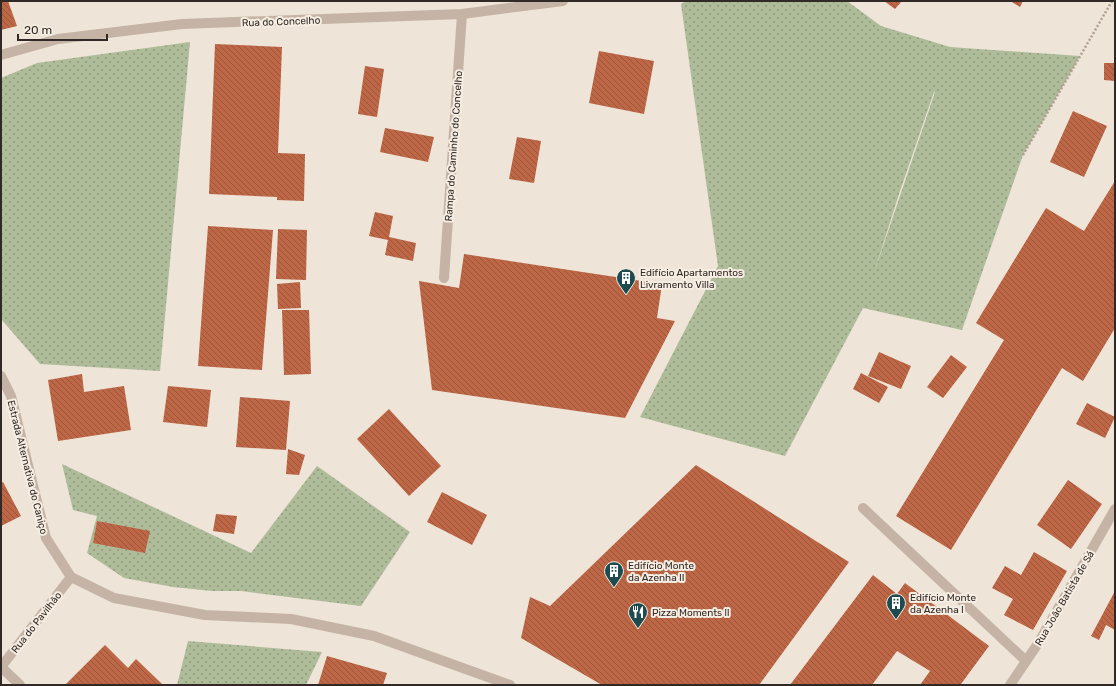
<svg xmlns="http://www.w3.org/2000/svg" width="1116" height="686" viewBox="0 0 1116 686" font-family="Rubik,sans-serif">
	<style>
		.grass { fill: url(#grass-dots); fill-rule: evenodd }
		.building { fill: url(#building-back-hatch) }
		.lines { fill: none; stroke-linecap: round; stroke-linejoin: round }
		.path { stroke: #b19e8f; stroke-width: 2.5; stroke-dasharray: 2 2; stroke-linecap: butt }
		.lane { stroke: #c5b4a5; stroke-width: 10 }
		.street { stroke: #c5b4a5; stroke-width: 10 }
		.labels { text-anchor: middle; stroke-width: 4; stroke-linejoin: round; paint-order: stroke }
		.street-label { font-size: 10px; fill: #312925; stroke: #f7eee3 }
		.poi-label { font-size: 10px; fill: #312925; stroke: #f7eee3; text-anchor: start }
	</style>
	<defs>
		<pattern id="grass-dots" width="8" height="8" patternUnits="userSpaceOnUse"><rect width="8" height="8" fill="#afbc99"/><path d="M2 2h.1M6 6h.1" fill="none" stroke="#8f997d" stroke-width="1.8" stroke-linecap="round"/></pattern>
		<pattern id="building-back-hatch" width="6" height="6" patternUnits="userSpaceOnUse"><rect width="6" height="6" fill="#bd6747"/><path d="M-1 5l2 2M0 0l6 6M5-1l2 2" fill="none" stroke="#9a553b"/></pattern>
	</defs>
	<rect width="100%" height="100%" fill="#eee4d7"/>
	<path class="grass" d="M686,1h161l34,25 69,21 130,9 -57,99 -61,175 -99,-22 -78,148 -145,-39 78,-151 -37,-262zM934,92h1l-61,181 25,-79z
		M190,42l-30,329 -120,-7 -39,-45v-241l36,-15z
		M62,464l189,89 66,-87 93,66 -49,74 -120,-15h-29l-39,-4 -49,-9 -37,-25 10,-37 -24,-6z
		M188,641l134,11 -16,33h-129z"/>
	<path class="building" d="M1,1h7l9,25 -16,4z
		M884,1h18l-7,8z
		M1010,1h13l-3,6z
		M215,44l67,3 -4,106 27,1 -1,47 -27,-1v-3l-68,-3z
		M599,51l55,10 -10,53 -55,-11z
		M1104,63h11v18l-11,-1z
		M365,66l19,3 -7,48 -19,-3z
		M1073,111l34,15 -23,51 -34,-15z
		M385,128l49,9 -6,25 -48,-10z
		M517,137l24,4 -7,42 -25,-4z
		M1115,181v147l-32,53 -21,-13 -111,182 -55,-34 108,-176 -28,-17 70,-115 38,23z
		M375,212l18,4 -4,21 27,6 -3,18 -28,-6 3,-15 -19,-4z
		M208,226l65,4 -11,140 -64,-4z
		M278,229l29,1 -1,50 -30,-1z
		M464,254l198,30 -5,34 18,3 -50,97 -193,-28 -13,-109 40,7z
		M300,282l1,26 -23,1 -1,-25z
		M282,310h27l2,64 -27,1z
		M879,352l32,14 -10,23 -33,-13z
		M951,355l16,12 -24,31 -16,-11z
		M861,373l27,14 -9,16 -26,-14z
		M82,374l2,18 40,-6 7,44 -73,11 -10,-61z
		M168,386l43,4 -4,37 -44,-5z
		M240,397l50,4 -4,49 -50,-3z
		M1087,403l28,14 -10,21 -29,-14z
		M389,409l52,57 -32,30 -52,-57z
		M288,449l17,6 -6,20 -13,-1z
		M696,465l153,97 -90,123h-157l-81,-47 9,-41 20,9z
		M1068,480l34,24 -31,45 -34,-24z
		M3,482l18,34 -20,10v-43z
		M442,492l45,23 -15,30 -45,-23z
		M216,514l21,2 -3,18 -21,-3z
		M97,521l53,10 -5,22 -52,-10z
		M1034,552l33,19 -34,59 -29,-15 9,-16 -21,-11 13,-22 16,9z
		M873,575l24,19 8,-11 84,63 -28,38 2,1h-43l10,-14 -33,-20 -25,34h-82z
		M1115,591v39l-9,-5 -7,15 -8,-4z
		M105,645l23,23 8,-9 26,25 -97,1z
		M327,656l60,17 -4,12h-65z"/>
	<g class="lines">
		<path class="path" d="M1023,155l89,-154"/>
		<path class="lane" d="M863,508l163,153
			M1,667l19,18"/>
		<path class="street" d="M1,55l57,-16 124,-15 280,-10 101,-13
			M444,278l18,-264
			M1,376l10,20 35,142 25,39 43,21 91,17 86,4 83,17 136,49
			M1,667l70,-90
			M1010,685l29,-43 76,-133"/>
	</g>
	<defs>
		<g id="building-pin" transform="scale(1)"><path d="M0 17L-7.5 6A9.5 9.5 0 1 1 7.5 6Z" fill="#1e4b4f" stroke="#f7eee3"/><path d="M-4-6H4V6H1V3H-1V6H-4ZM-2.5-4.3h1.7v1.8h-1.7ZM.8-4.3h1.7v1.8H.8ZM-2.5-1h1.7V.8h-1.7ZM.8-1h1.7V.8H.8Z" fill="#fff"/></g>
		<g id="restaurant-pin" transform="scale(1)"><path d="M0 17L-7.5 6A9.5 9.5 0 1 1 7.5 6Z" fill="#1e4b4f" stroke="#f7eee3"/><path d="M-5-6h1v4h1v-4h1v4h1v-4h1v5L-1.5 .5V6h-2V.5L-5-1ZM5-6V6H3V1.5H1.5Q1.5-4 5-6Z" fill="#fff"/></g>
	</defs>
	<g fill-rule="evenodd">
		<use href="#building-pin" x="626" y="278"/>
		<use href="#building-pin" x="614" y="571"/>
		<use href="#building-pin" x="896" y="603"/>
		<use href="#restaurant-pin" x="638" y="612"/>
	</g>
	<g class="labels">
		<g class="street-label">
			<text transform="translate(281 21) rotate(-2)" y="4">Rua do Concelho</text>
			<text transform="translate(453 146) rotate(-86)" y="4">Rampa do Caminho do Concelho</text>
			<text transform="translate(28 467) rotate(76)" y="4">Estrada Alternativa do Caniço</text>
			<text transform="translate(1064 598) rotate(-60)" y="4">Rua João Batista de Sá</text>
			<text transform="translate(36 622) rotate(-52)" y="4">Rua do Pavilhão</text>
		</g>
		<g class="poi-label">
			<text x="640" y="276">Edifício Apartamentos<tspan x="640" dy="12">Livramento Villa</tspan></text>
			<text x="628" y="569">Edifício Monte<tspan x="628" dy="12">da Azenha II</tspan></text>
			<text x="910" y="601">Edifício Monte<tspan x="910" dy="12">da Azenha I</tspan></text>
			<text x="652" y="616">Pizza Moments ll</text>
		</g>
	</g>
	<rect width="1116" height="686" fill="none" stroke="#312925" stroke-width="4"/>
	<path d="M18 34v6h89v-6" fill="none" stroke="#312925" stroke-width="2"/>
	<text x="24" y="34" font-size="12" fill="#312925" stroke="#f7eee3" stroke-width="3" paint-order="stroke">20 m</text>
</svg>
